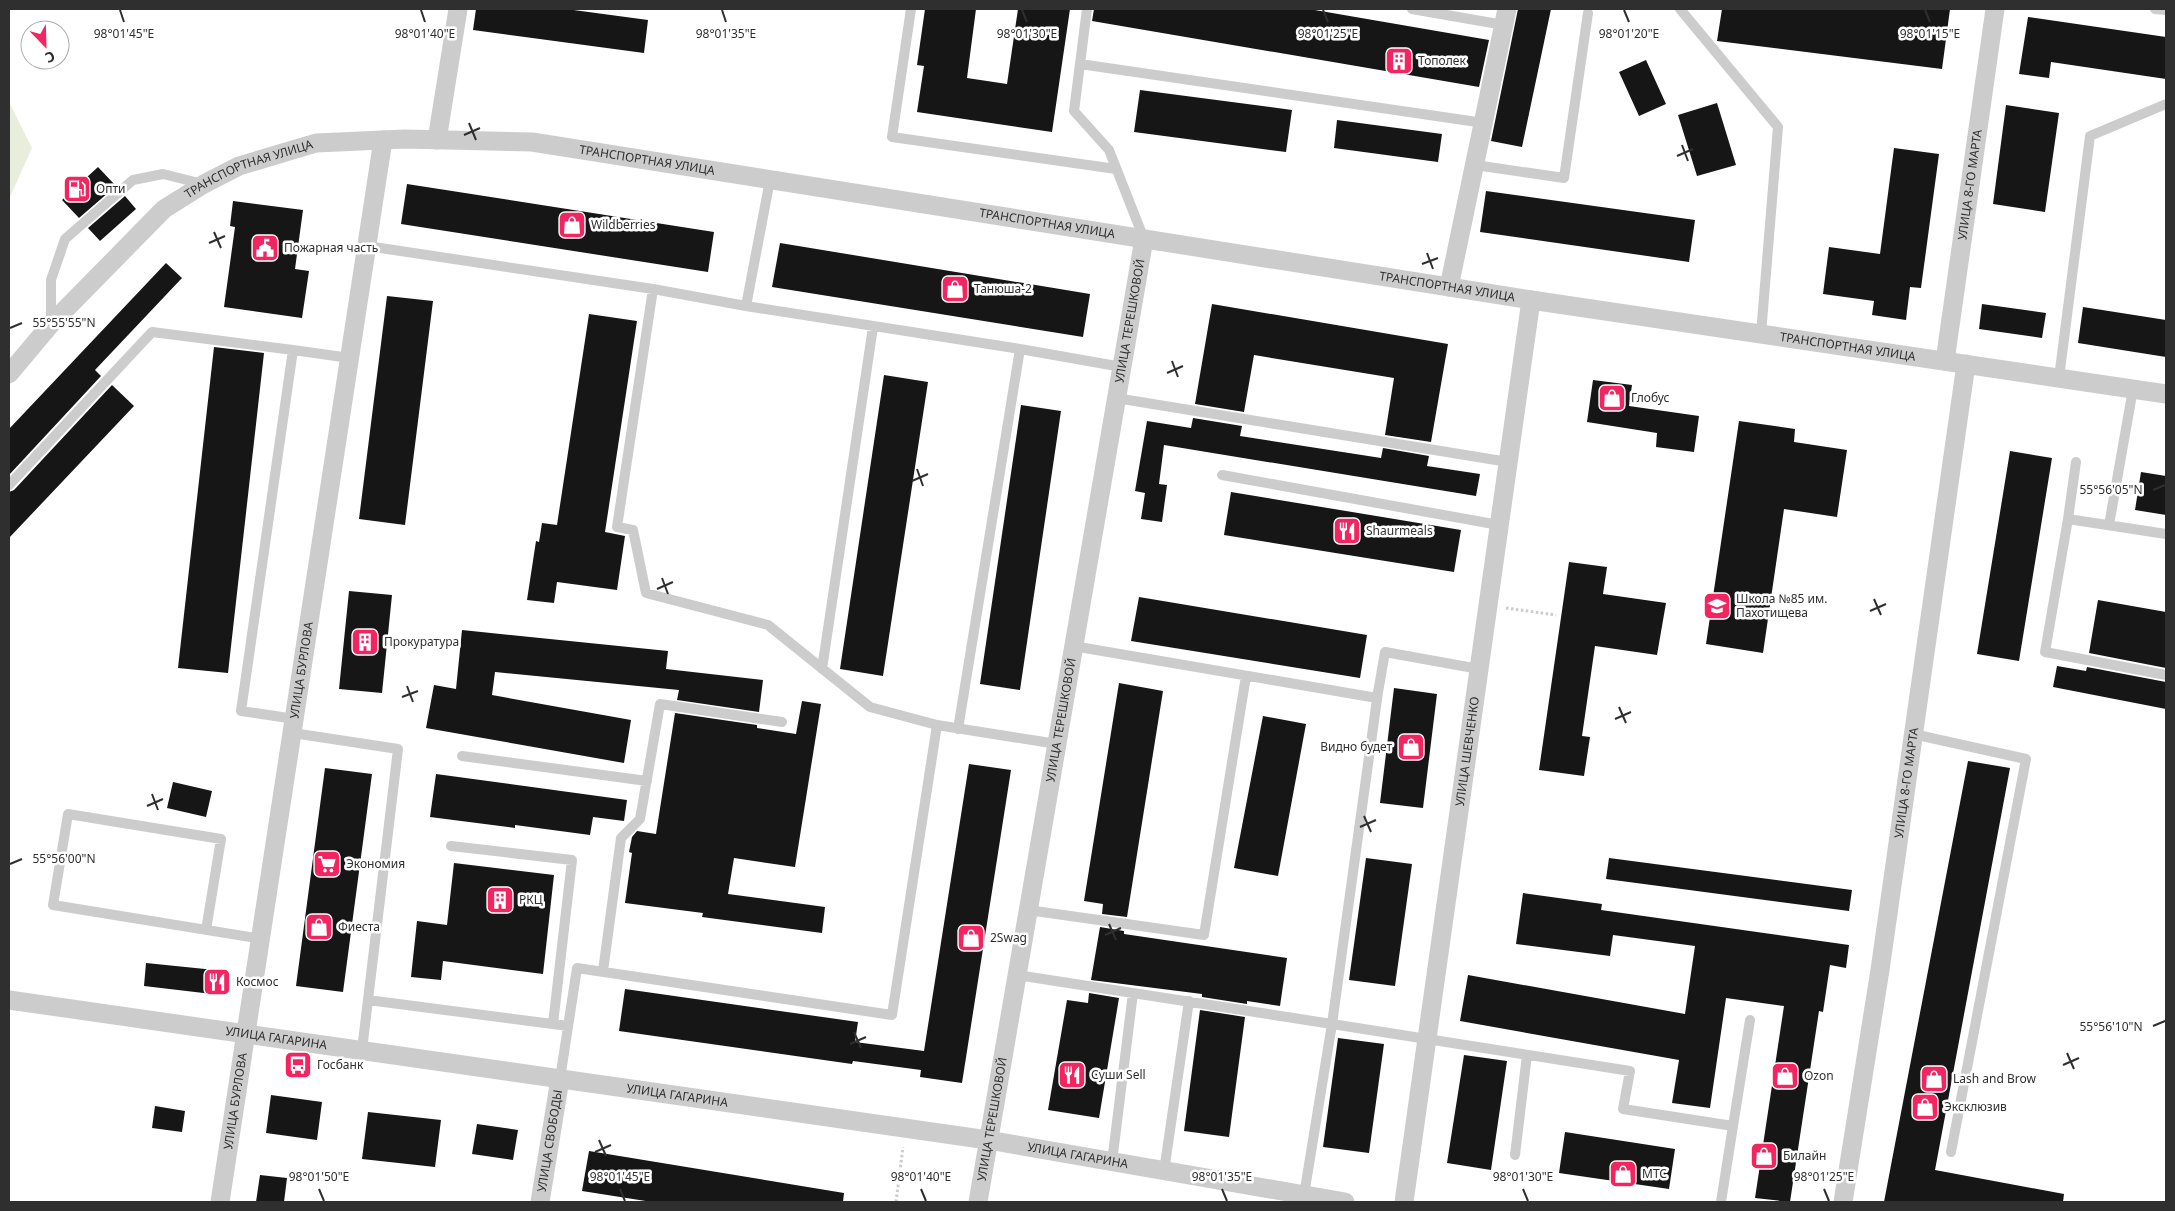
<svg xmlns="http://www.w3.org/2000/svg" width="2175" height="1211" viewBox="0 0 2175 1211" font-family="'Noto Sans',sans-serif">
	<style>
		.green { fill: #e9eddc }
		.building { fill: #161616 }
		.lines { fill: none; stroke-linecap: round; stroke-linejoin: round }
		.path { stroke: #ccc; stroke-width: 3; stroke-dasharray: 2.5 2.5; stroke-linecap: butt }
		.lane { stroke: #ccc; stroke-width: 10 }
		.street { stroke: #ccc; stroke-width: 19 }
		.ticks { fill: none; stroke: #2f2f2f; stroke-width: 2 }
		.labels { text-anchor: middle; stroke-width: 5; stroke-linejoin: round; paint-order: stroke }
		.poi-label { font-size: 12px; fill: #2f2f2f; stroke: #fff; text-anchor: start }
		.street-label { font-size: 12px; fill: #2f2f2f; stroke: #fff }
		.ticks-label { font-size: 12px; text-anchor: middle; fill: #2f2f2f; stroke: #fff; stroke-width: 5; stroke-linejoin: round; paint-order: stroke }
	</style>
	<rect width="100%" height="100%" fill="#fff"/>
	<path class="green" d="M9,102l23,46 -23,51z"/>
	<path class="building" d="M476,9h90l82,11 -4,33 -171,-23z
		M925,9h51l-9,69 40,6 11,-75h52l-18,123 -135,-20 7,-46 -7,-1z
		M1094,9h215l180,31 -10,47 -387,-66z
		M1518,9h33l-29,138 -31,-6z
		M1722,9h228l-8,60 -225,-28z
		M2028,17l138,20v42l-115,-17 -2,16 -30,-4z
		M1646,60l20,44 -27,12 -20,-44z
		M1140,90l152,20 -6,42 -152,-20z
		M1717,103l19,62 -39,11 -19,-61z
		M2006,105l53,8 -14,99 -52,-8z
		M1337,120l105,14 -4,28 -104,-14z
		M1894,148l45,6 -18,134 -11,-1 -4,33 -34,-5 2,-14 -51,-7 6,-47 51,7z
		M98,167l18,19 -37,32 -17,-18z
		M407,184l307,48 -6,40 -307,-48z
		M1486,191l209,29 -6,42 -209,-30z
		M125,196l11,13 -36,32 -12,-13z
		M233,201l70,9 -8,59 14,2 -7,47 -78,-11 11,-80 -5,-1z
		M780,243l310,51 -7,43 -311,-50z
		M166,263l16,15 -87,92 6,6 -92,99v-46z
		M387,296l46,5 -28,224 -46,-6z
		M1212,304l236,40 -17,98 -46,-7 9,-57 -140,-23 -10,57 -49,-8z
		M1982,304l64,9 -4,25 -63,-9z
		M2083,307l83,13v37l-88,-14z
		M589,314l48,7 -32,211 20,4 -8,54 -60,-8 -3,21 -27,-3 9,-59 3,1 3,-19 15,2z
		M214,347l50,6 -36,320 -50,-5z
		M884,375l44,7 -45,294 -43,-7z
		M1593,380l39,5 -3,21 70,10 -5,36 -38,-5 1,-14 -70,-11z
		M112,385l22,21 -125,132v-46l5,-2z
		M1021,405l40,6 -41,279 -40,-6z
		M1193,418l49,8 -2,10 141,22 2,-10 46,8 -2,10 53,8 -4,22 -312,-51 -5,39 8,1 -5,37 -21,-3 4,-26 -10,-2 12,-70 44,7z
		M1739,421l56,8 -1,13 53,8 -10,67 -53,-8 -21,144 -57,-9z
		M2010,451l42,7 -33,203 -42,-7z
		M2141,472l25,4v39l-31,-5z
		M1231,492l230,38 -7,42 -230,-37z
		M1569,562l38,5 -4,27 63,9 -9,52 -62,-9 -13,90 8,1 -6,39 -45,-6z
		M349,591l43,4 -10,98 -43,-4z
		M1139,597l228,38 -7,43 -229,-37z
		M2098,600l68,12v56l-77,-15z
		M462,630l206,21 -2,18 97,11 -4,32 -82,-12 2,-10 -184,-18 -3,23 139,25 -7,43 -198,-35 8,-43 22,4z
		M2057,666l29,5 1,-4 79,15v27l-113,-22z
		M1119,683l44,8 -36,226 -25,-3 1,-10 -19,-3z
		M1394,688l43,6 -14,114 -43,-5z
		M802,701l19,3 -26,163 -61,-9 -6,36 97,13 -3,26 -120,-16 1,-4 -78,-10 7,-50 -3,-1 3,-15 5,-6 19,3 19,-121 82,12v3l39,6z
		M1263,716l43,8 -28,152 -44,-8z
		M1968,761l42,7 -75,402 129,24 -1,8h-179z
		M969,764l42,6 -49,313 -42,-6 1,-7 -68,-9 -1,3 -233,-33 6,-42 233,33 -3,20 69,9z
		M325,768l47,6 -29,218 -47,-6z
		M436,774l191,26 -3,21 -31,-4 -3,18 -75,-10v3l-85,-11z
		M173,782l39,9 -6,26 -39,-9z
		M1366,858l46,6 -17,122 -46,-6z
		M1609,858l243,32 -3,21 -243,-32z
		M454,863l100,12 -11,99 -100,-13 -2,19 -30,-3 6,-56 30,4z
		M1523,893l79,11 -1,6 248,35 -3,23 -16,-3 -7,47 -4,-1 -29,191 -35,-4 29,-192 -58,-8 -16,110 -38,-5 7,-43 -219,-39 8,-46 217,39 10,-68 -82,-11 -3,21 -94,-12z
		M1100,927l24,4v3l163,24 -7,48 -33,-5v3l-45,-7v-3l-111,-14z
		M146,963l69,7 -3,24 -68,-8z
		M1089,993l30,5 -20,120 -51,-8 19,-110 21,3z
		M1200,1010l45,7 -16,120 -45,-6z
		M1338,1038l46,6 -15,109 -46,-6z
		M1464,1055l43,6 -16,109 -44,-7z
		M271,1095l51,7 -5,38 -51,-7z
		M155,1106l30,5 -3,21 -30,-4z
		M368,1112l73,8 -6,47 -73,-8z
		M477,1124l41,6 -5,30 -41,-6z
		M1565,1132l110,17 -6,40 -110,-16z
		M589,1151l255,42 -1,9h-191l-70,-11z
		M260,1175l27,3 -3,24h-28z"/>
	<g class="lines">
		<path class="path" d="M1506,608l50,7
			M896,1202l7,-55"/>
		<path class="lane" d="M911,9l-19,128 224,32
			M1087,9l-13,102 35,39 35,89
			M1412,9l92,16
			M1680,9l98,118 -17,207
			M2155,9l11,1
			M1080,64l404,59
			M1475,165l89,13 24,-165
			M367,246l286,43 93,17 274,43
			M653,289l-36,238 16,3 13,63 122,32 102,82 67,18
			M746,306l24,-126
			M51,323v-43l14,-41 68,-59 30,-6 40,10
			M2059,378l31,-242 76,-32
			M1116,398l392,64
			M1222,475l277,50
			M9,485l143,-153 141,18
			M2068,519l8,-57
			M2109,525l24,-136
			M2166,534l-98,-15 -23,133 121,23
			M1073,646l304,52 8,-46 94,17
			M822,669l51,-342
			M295,719l-54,-8 52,-361 57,8
			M958,729l62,-380 102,18
			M293,733l105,16 -36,301
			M1913,734l113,25 -75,393
			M462,756l185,25
			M451,846l121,14 -19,164
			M1028,910l176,25 42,-259
			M206,930l15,-91 -153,-25 -15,91 209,34
			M603,971l18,-133 19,-19 20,-115 122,18
			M1017,975l315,49 46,-332
			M368,1000l200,26
			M560,1079l17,-111 315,47 45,-290 120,19
			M1733,1126l17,-106
			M1515,1155l12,-100
			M1112,1162l21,-169
			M1164,1171l25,-170
			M1304,1195l28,-171 298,47 -7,38 110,17 -12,76"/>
		<g class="street">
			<path d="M437,140l21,-131"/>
			<path d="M1449,287l58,-278"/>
			<path id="s1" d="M1945,361l50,-352"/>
			<path id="s2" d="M9,374l42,-50 113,-115 40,-25 35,-18 77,-23 89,-4 127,3 999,158 635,94"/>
			<path id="s3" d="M9,1000l979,140 357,62"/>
			<path id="s4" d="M220,1202l163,-1062"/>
			<path id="s5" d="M540,1202l20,-123"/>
			<path id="s6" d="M978,1202l166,-963"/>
			<path id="s7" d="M1404,1202l127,-902"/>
			<path id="s8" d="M1843,1202l37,-232 86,-606"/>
		</g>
	</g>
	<path class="ticks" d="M120,10l4,12M421,10l4,12M722,10l4,12M1022,10l5,12M1323,10l5,12M1624,10l5,12M1925,10l5,12M469,123l7,17M464,135l16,-7M1682,145l6,16M1677,156l16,-7M214,232l7,16M209,243l16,-7M1427,253l6,16M1422,264l16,-6M10,328l12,-5M1172,361l6,16M1167,373l16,-7M917,469l6,17M912,481l16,-7M2153,490l12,-5M662,578l6,16M657,589l16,-7M1874,599l7,16M1870,611l16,-7M407,686l6,16M402,697l16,-6M1619,707l7,16M1615,719l16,-7M152,794l6,16M147,806l16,-7M1364,816l7,16M1360,827l16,-7M10,864l12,-5M1109,924l7,16M1105,935l16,-7M2153,1026l12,-5M854,1032l7,16M850,1044l16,-7M2067,1053l7,16M2063,1065l16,-7M599,1140l7,16M595,1152l16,-7M319,1189l5,12M620,1189l5,12M921,1189l5,12M1222,1189l5,12M1523,1189l5,12M1824,1189l5,12"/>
	<defs>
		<g id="building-square" transform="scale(1.4375)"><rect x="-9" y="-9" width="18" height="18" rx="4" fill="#f22561" stroke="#fff"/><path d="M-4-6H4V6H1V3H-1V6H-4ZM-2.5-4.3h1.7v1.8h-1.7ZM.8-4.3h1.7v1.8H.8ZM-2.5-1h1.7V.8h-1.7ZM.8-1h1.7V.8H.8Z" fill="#fff"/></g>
		<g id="fuel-square" transform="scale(1.4375)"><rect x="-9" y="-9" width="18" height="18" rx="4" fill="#f22561" stroke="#fff"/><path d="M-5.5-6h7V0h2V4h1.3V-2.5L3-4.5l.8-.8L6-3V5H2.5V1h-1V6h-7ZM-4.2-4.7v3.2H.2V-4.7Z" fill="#fff"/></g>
		<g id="shop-square" transform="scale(1.4375)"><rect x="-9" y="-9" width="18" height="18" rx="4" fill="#f22561" stroke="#fff"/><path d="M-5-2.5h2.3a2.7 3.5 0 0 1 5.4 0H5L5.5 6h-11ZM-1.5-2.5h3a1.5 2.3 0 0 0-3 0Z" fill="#fff"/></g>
		<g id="civic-square" transform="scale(1.4375)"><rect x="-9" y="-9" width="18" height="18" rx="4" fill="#f22561" stroke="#fff"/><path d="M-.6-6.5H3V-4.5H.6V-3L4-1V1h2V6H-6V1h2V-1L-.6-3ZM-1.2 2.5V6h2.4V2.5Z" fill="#fff"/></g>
		<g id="restaurant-square" transform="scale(1.4375)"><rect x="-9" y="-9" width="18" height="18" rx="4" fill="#f22561" stroke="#fff"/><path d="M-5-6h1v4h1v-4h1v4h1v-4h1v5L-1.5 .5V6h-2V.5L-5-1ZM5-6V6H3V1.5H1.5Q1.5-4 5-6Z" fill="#fff"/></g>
		<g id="school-square" transform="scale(1.4375)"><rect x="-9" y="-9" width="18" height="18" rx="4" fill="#f22561" stroke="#fff"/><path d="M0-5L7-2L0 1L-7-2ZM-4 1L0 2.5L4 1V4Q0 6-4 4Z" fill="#fff"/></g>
		<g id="supermarket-square" transform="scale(1.4375)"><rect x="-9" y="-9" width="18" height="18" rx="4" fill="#f22561" stroke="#fff"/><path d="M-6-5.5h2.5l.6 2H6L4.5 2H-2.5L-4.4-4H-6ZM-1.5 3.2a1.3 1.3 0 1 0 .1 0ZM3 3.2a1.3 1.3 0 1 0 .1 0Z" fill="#fff"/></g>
		<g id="bus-square" transform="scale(1.4375)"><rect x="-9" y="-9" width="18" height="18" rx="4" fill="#f22561" stroke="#fff"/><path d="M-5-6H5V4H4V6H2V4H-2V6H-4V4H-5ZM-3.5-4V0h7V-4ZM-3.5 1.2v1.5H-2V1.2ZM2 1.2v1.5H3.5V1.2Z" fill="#fff"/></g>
	</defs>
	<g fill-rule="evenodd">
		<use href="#building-square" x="1399" y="61"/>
		<use href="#fuel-square" x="77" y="189"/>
		<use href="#shop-square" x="572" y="225"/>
		<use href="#civic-square" x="265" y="248"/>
		<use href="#shop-square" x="955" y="289"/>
		<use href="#shop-square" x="1612" y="398"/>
		<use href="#restaurant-square" x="1347" y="531"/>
		<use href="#school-square" x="1717" y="606"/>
		<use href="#building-square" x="365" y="642"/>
		<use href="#shop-square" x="1411" y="747"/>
		<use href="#supermarket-square" x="327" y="864"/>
		<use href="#building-square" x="500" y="900"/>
		<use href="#shop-square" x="319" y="927"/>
		<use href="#shop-square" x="971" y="938"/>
		<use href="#restaurant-square" x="217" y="982"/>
		<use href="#bus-square" x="298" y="1065"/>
		<use href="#restaurant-square" x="1072" y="1075"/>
		<use href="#shop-square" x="1785" y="1076"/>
		<use href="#shop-square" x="1934" y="1079"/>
		<use href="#shop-square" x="1925" y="1107"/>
		<use href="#shop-square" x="1764" y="1156"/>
		<use href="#shop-square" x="1623" y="1174"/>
	</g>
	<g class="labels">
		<g class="poi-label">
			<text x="1418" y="65">Тополек</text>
			<text x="96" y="193">Опти</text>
			<text x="591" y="229">Wildberries</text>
			<text x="284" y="252">Пожарная часть</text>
			<text x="974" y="293">Танюша-2</text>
			<text x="1631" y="402">Глобус</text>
			<text x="1366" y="535">Shaurmeals</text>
			<text x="1736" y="603">Школа №85 им.<tspan x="1736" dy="14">Пахотищева</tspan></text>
			<text x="384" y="646">Прокуратура</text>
			<text x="1392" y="751" text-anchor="end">Видно будет</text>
			<text x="346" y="868">Экономия</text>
			<text x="519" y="904">РКЦ</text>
			<text x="338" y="931">Фиеста</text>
			<text x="990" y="942">2Swag</text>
			<text x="236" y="986">Космос</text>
			<text x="317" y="1069">Госбанк</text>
			<text x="1091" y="1079">Суши Sell</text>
			<text x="1804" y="1080">Ozon</text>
			<text x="1953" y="1083">Lash and Brow</text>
			<text x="1944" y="1111">Эксклюзив</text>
			<text x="1783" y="1160">Билайн</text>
			<text x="1642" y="1178">МТС</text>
		</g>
		<g class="street-label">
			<text dy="4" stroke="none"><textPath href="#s2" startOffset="726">ТРАНСПОРТНАЯ УЛИЦА</textPath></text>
			<text dy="4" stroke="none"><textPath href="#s2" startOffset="321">ТРАНСПОРТНАЯ УЛИЦА</textPath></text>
			<text dy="4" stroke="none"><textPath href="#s1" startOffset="178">УЛИЦА 8-ГО МАРТА</textPath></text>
			<text dy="4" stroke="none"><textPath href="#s2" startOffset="1131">ТРАНСПОРТНАЯ УЛИЦА</textPath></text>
			<text dy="4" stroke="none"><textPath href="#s2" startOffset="1536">ТРАНСПОРТНАЯ УЛИЦА</textPath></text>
			<text dy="4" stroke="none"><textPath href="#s6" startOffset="894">УЛИЦА ТЕРЕШКОВОЙ</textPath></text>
			<text dy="4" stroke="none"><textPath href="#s2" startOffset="1941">ТРАНСПОРТНАЯ УЛИЦА</textPath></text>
			<text dy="4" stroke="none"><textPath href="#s4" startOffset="538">УЛИЦА БУРЛОВА</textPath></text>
			<text dy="4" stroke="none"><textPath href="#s6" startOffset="489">УЛИЦА ТЕРЕШКОВОЙ</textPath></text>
			<text dy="4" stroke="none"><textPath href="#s7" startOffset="455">УЛИЦА ШЕВЧЕНКО</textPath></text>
			<text dy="4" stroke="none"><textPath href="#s8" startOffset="424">УЛИЦА 8-ГО МАРТА</textPath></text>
			<text dy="4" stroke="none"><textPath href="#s3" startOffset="270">УЛИЦА ГАГАРИНА</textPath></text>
			<text dy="4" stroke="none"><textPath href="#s3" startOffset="675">УЛИЦА ГАГАРИНА</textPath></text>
			<text dy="4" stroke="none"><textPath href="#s4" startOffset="102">УЛИЦА БУРЛОВА</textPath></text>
			<text dy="4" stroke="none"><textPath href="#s6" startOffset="84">УЛИЦА ТЕРЕШКОВОЙ</textPath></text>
			<text dy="4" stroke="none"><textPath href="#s5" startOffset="62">УЛИЦА СВОБОДЫ</textPath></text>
			<text dy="4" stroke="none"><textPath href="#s3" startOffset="1080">УЛИЦА ГАГАРИНА</textPath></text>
		</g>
	</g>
	<g class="ticks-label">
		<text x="124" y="38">98°01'45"E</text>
		<text x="425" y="38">98°01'40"E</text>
		<text x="726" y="38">98°01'35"E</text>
		<text x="1027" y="38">98°01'30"E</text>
		<text x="1328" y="38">98°01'25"E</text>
		<text x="1629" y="38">98°01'20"E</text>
		<text x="1930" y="38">98°01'15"E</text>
		<text x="64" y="327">55°55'55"N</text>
		<text x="2111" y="494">55°56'05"N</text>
		<text x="64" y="863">55°56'00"N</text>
		<text x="2111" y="1031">55°56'10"N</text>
		<text x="319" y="1181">98°01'50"E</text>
		<text x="620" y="1181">98°01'45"E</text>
		<text x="921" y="1181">98°01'40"E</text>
		<text x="1222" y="1181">98°01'35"E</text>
		<text x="1523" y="1181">98°01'30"E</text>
		<text x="1824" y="1181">98°01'25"E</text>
	</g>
	<rect width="2175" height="1211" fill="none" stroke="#2f2f2f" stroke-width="20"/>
	<g transform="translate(45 45) rotate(157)"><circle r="24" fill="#ffffff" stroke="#acacac"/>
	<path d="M0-4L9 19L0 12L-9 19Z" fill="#f22561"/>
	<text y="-8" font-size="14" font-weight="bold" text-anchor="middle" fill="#2f2f2f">С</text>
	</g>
</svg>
